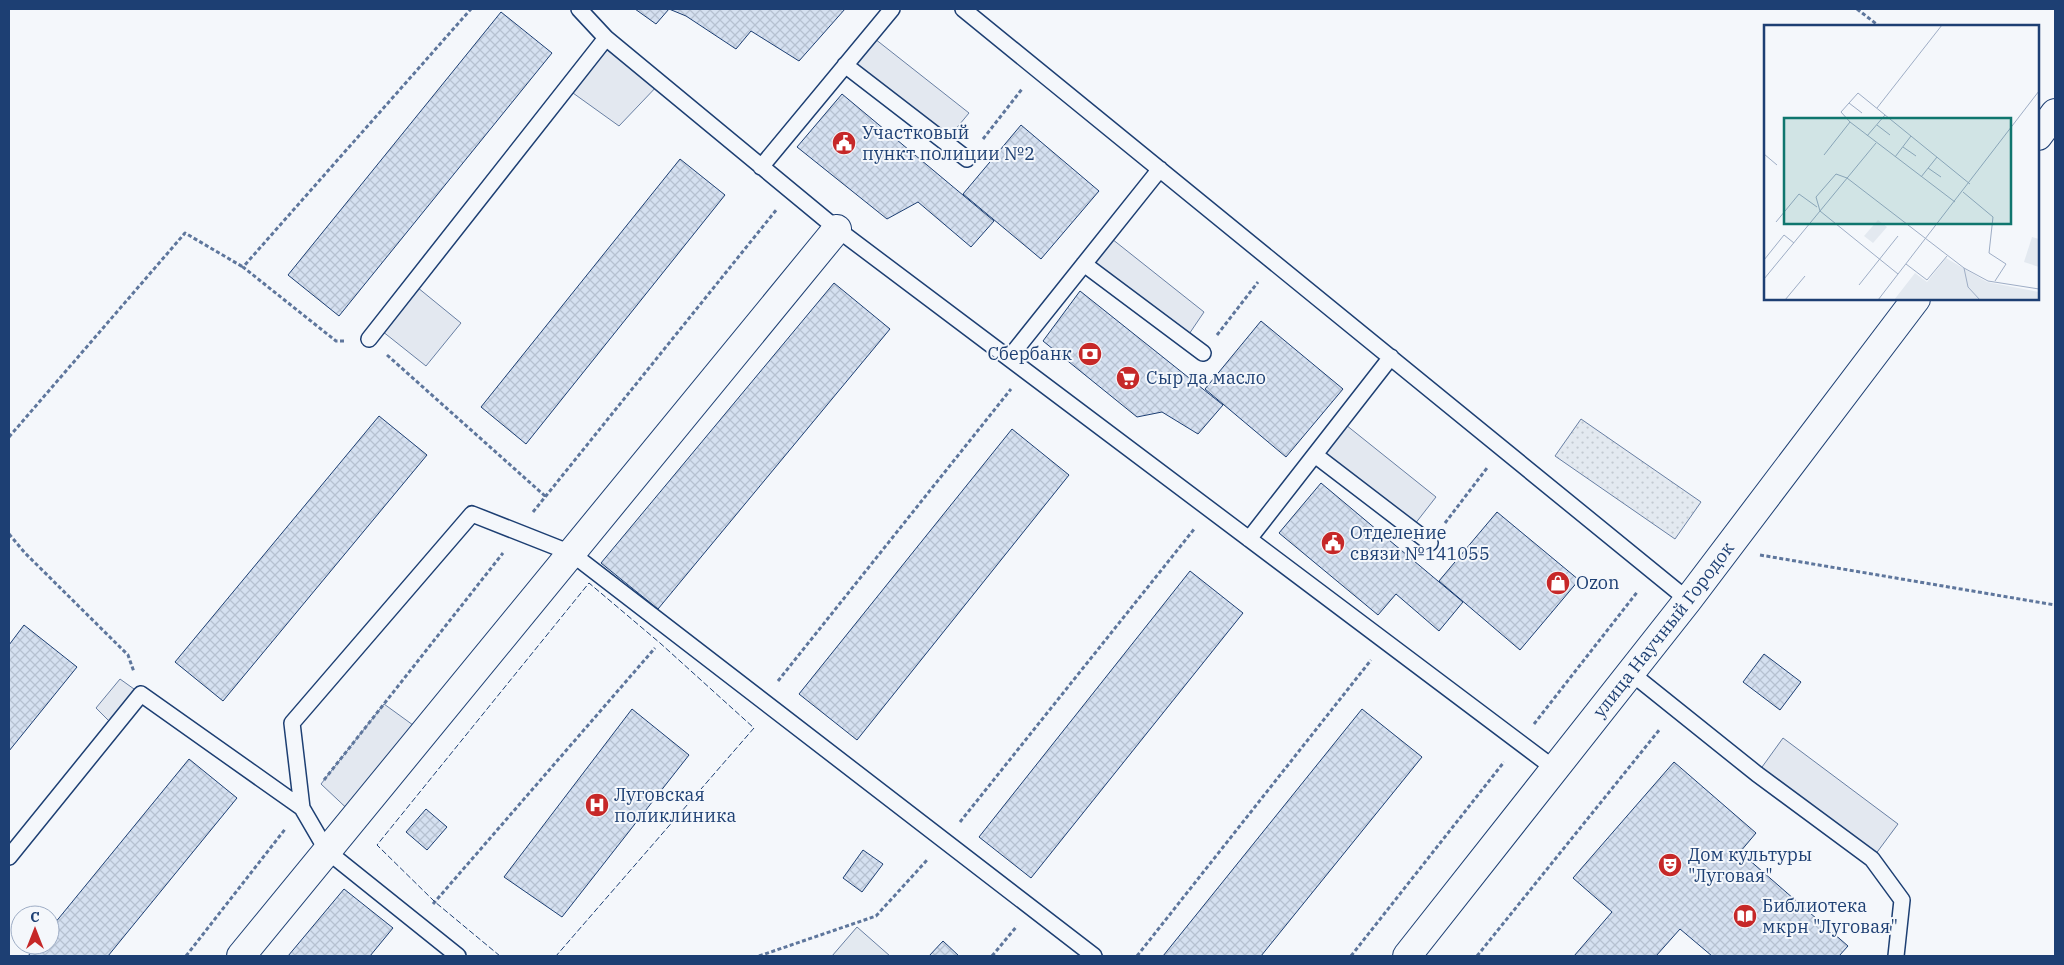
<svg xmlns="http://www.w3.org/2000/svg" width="2064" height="965" viewBox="0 0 2064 965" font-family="'IBM Plex Serif',serif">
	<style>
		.park { fill: url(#park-dots); stroke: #687fa3 }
		.garden { fill: #e3e9f0; stroke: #687fa3 }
		.parking { fill: #e3e8f0; stroke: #687fa3 }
		.building { fill: url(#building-cross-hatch); stroke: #1d3f73 }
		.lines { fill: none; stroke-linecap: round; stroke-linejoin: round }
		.lane-casing { stroke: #1d3f73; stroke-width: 18 }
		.street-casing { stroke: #1d3f73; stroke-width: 30 }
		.path { stroke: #5e769c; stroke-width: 3; stroke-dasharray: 4 2.5; stroke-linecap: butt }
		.lane { stroke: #f4f7fb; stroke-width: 15 }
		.street { stroke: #f4f7fb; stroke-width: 28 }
		.fence { stroke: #1d3f73; stroke-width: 1; stroke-dasharray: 6 2.5; stroke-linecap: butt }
		.labels { text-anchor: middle; stroke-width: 4; stroke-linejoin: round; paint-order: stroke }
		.poi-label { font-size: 18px; fill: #1d3f73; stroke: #f4f7fb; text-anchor: start }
		.street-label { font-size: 18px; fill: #1d3f73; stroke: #f4f7fb }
		.inset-road { fill: none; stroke: #9eadc5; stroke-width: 1 }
		.view { fill: #0f766e; fill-opacity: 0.15; stroke: #0f766e; stroke-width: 2.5 }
		.inset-edge { fill: none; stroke: #1d3f73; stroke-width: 2.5 }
	</style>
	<defs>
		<pattern id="park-dots" width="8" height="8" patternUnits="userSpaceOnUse" patternTransform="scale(1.25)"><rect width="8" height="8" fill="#e3e9f0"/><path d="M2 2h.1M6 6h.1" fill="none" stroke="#c2c9d1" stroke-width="1.8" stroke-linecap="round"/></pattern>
		<pattern id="building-cross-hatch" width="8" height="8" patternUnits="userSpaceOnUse" patternTransform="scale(1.25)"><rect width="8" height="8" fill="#d5e0f0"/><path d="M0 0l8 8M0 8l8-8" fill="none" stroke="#b6c1d1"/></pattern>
	</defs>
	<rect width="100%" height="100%" fill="#f4f7fb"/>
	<path class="park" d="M1581,419l120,83 -26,37 -120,-83z"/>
	<path class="garden" d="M857,927l33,29h-58z"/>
	<path class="parking" d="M870,35l99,78 -24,29 -100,-77z
		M606,38l54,45 -41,43 -53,-38z
		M1107,235l97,77 -19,28 -101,-76z
		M412,283l49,40 -35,43 -49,-39z
		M1341,421l95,76 -25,32 -96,-74z
		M120,679l21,15 -26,33 -19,-19z
		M384,704l40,29 -68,84 -35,-33z
		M1783,738l115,86 -26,35 -115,-85z"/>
	<path class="building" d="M635,9h210l-46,52 -48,-30 -15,18 -50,-33 -17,-7 -13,15z
		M501,12l51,41 -213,263 -51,-41z
		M842,94l152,127 -23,26 -53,-45 -31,17 -90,-72z
		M1021,125l78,66 -58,68 -78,-65z
		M680,159l45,36 -199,249 -45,-37z
		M834,283l56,46 -232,280 -57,-46z
		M1080,291l143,114 -25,29 -36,-22 -25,5 -94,-76z
		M1261,321l82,68 -57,68 -81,-68z
		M379,416l48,39 -204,246 -48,-39z
		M1012,429l57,46 -212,265 -58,-46z
		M1321,483l142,119 -24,29 -43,-37 -18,21 -99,-82z
		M1497,512l82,68 -59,70 -81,-69z
		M1190,571l53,42 -212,265 -52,-41z
		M24,625l53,42 -68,84v-106z
		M1764,654l37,28 -21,28 -37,-28z
		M632,709l57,46 -127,162 -58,-40z
		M1362,709l60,48 -161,199h-98z
		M189,759l48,39 -129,158h-80l9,-11h13v-16z
		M1674,762l82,71 -16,19 108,94 -9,10h-127l-32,-27 -24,27h-82l38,-44 -39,-34z
		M426,809l21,18 -20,23 -21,-18z
		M863,850l20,14 -21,28 -19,-14z
		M344,889l49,39 -23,28h-82z
		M943,941l16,15h-30z"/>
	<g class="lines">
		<g class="lane-casing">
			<path id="lane" d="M579,9l27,29 231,191 718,540
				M963,9l725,591
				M845,65l122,94
				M761,167l131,-158
				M1084,264l119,89
				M369,339l237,-301
				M1009,358l151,-189
				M1315,455l115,88
				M1249,539l142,-182
				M1631,673l126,101 115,85 30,41 -6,56
				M9,857l132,-163 161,114
				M458,956l-131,-105 -25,-43 -10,-85 180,-209 99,39 523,403"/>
		</g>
		<g class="street-casing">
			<g id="street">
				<path d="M2038,136l17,-23"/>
				<path d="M241,956l596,-727"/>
				<path id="s1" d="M1407,956l281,-356 228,-301"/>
			</g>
		</g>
		<path class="path" d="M1857,9l22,17
			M983,139l39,-50
			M1217,335l41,-53
			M344,341h-8l-93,-74 228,-258
			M387,355l158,141
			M9,437l176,-204 58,34
			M533,512l244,-303
			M1445,523l42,-55
			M9,534l16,19 103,102 6,17
			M1760,555l295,50
			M778,681l233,-292
			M1534,724l104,-133
			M324,780l179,-227
			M960,822l235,-294
			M433,904l222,-256
			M186,956l100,-128
			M759,956l117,-40 52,-57
			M992,956l25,-30
			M1137,956l234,-296
			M1351,956l153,-194
			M1477,956l183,-227"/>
		<use href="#lane" class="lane"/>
		<use href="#street" class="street"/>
		<path class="fence" d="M500,956l-65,-54 -58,-57 212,-262 71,60 94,85 -198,228"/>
	</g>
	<defs>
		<g id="civic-disc" transform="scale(1.25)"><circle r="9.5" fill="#c62828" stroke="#f4f7fb"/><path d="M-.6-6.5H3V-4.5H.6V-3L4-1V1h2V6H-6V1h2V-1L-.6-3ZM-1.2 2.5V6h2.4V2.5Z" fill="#fff"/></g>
		<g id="bank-disc" transform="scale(1.25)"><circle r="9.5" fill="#c62828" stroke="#f4f7fb"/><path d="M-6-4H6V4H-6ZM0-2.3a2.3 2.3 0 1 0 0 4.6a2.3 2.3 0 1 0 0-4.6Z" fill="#fff"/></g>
		<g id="supermarket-disc" transform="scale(1.25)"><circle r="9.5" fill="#c62828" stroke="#f4f7fb"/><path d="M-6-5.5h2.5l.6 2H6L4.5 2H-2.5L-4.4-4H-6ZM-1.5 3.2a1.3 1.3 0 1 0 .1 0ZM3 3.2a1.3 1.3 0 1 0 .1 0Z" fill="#fff"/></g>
		<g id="shop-disc" transform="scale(1.25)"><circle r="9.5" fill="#c62828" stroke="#f4f7fb"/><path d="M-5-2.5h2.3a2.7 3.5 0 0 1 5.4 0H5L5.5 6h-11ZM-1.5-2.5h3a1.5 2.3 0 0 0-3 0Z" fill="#fff"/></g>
		<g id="hospital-disc" transform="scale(1.25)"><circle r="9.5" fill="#c62828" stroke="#f4f7fb"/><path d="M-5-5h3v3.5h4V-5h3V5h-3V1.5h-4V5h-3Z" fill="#fff"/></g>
		<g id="theatre-disc" transform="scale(1.25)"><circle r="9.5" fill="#c62828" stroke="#f4f7fb"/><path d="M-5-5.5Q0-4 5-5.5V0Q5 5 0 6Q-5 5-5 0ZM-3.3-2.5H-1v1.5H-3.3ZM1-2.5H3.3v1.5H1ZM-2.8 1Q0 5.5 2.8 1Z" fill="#fff"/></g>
		<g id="library-disc" transform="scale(1.25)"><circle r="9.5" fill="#c62828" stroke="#f4f7fb"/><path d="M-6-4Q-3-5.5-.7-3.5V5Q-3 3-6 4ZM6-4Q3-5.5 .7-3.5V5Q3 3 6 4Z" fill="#fff"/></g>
	</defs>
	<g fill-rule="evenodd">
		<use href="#civic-disc" x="844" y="143"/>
		<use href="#bank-disc" x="1090" y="354"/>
		<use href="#supermarket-disc" x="1128" y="378"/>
		<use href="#civic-disc" x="1333" y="543"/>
		<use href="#shop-disc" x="1558" y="583"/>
		<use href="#hospital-disc" x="597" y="805"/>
		<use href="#theatre-disc" x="1670" y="865"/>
		<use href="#library-disc" x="1745" y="916"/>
	</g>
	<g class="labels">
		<g class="poi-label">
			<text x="862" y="139">Участковый<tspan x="862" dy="21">пункт полиции №2</tspan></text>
			<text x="1072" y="360" text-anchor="end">Сбербанк</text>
			<text x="1146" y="384">Сыр да масло</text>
			<text x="1350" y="539">Отделение<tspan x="1350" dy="21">связи №141055</tspan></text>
			<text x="1576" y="589">Ozon</text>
			<text x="614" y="801">Луговская<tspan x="614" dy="21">поликлиника</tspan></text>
			<text x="1688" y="861">Дом культуры<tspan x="1688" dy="21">"Луговая"</tspan></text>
			<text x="1762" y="912">Библиотека<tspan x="1762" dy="21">мкрн "Луговая"</tspan></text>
		</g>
		<g class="street-label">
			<text dy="6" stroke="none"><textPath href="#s1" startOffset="415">улица Научный Городок</textPath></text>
		</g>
	</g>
	<g transform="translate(1764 25)">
		<rect width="275" height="275" fill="#f4f7fb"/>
		<path d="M268,212l7,2v28l-15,-5z" fill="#e3e9f0"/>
		<path d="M182,233l41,24 52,10v8h-145l21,-27 12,9z" fill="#e3e9f0"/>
		<path d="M114,195l9,7 -14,16 -9,-7z" fill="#e3e9f0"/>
		<path class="inset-road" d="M85,78l13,10M113,83l65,-83M113,100l13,10M103,111l18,-21M139,122l13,9M0,129l13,11M60,130l26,-33M131,132l16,-21M164,143l13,9M157,152l16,-20M199,167l30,25 -4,36 17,11 -11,17M191,177l-105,-80 -9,-10 8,-9 9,-10 112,91M12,197l23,-28 18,13M0,235l20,-25 10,8M142,239l21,16 20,-24M200,243l4,19 12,13M134,249l-78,-63 -4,-14 20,-23 11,4 117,90 24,13 51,8M0,254l112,-136M95,260l39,-49M21,275l20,-24M114,275l161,-209"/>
		<path class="view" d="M20,93h227v106h-227z"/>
		<rect width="275" height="275" class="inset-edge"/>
	</g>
	<rect width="2064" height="965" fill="none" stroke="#1d3f73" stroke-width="20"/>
	<g transform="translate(35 930)"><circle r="24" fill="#f4f7fb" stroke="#9eadc5"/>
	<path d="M0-4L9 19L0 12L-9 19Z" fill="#c62828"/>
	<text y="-8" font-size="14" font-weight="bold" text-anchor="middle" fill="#1d3f73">С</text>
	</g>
</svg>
